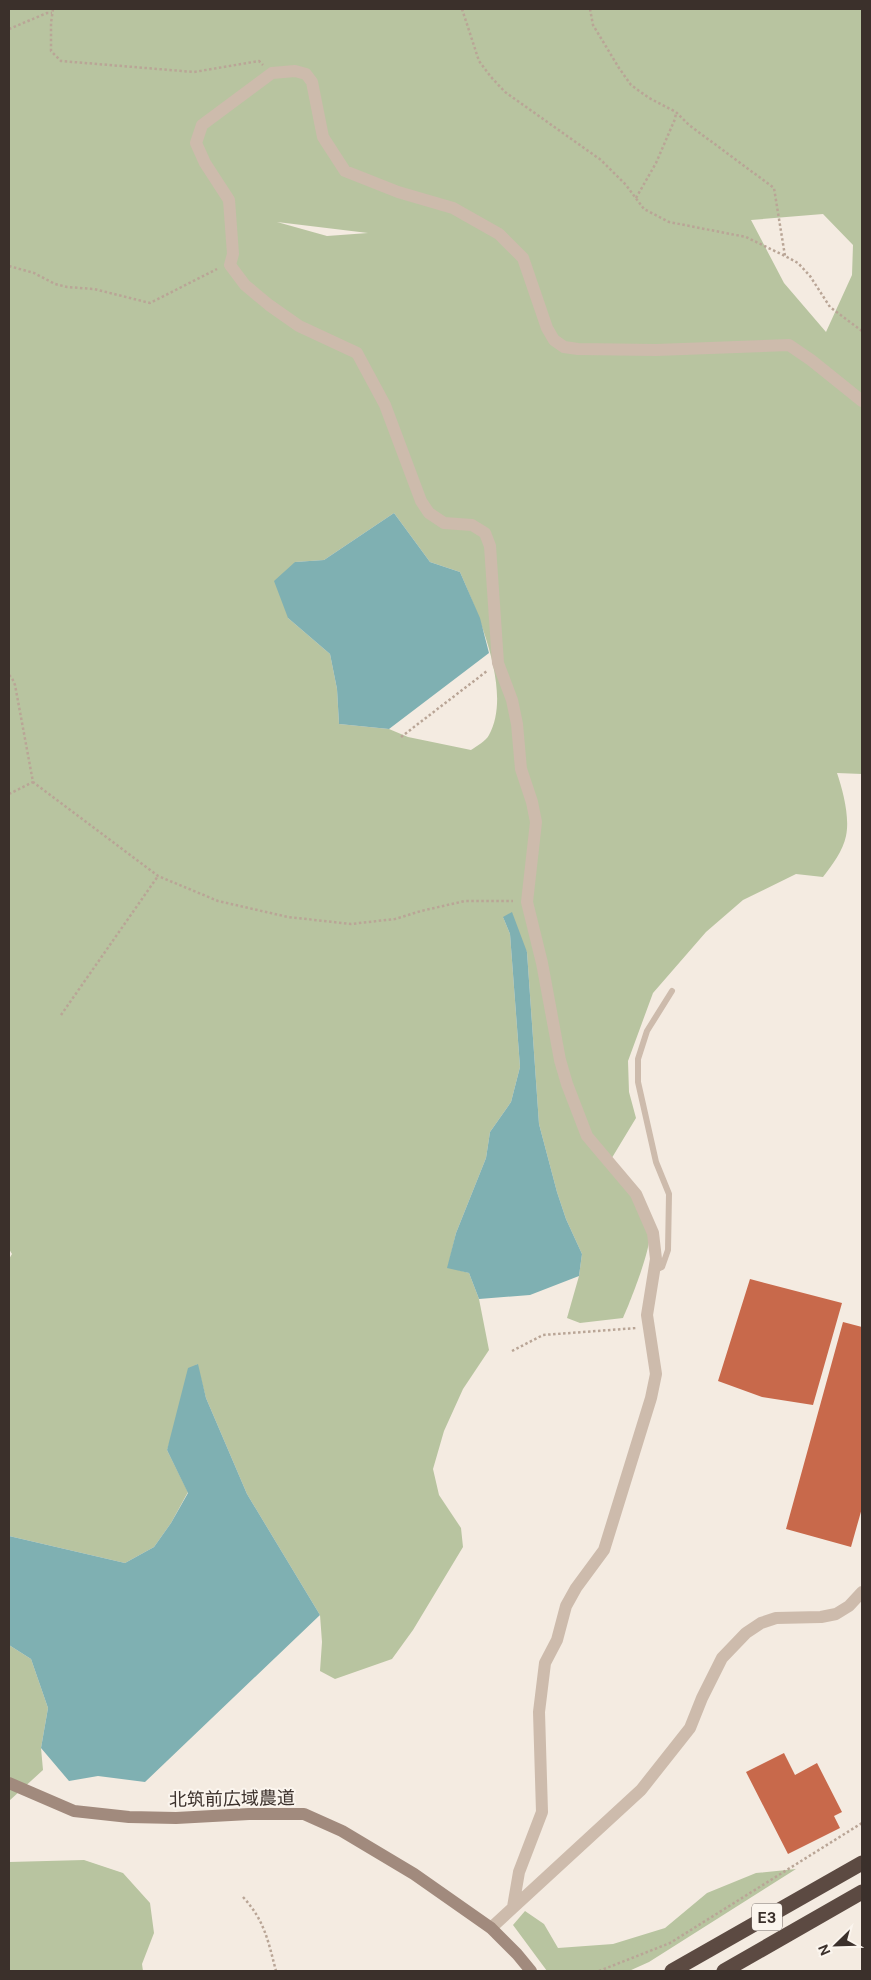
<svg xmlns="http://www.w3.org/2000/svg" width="871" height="1980" viewBox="0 0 871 1980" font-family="'DM Sans','Noto Sans JP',sans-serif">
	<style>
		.green { fill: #b8c4a0; fill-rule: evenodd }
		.water { fill: #7fb0b2 }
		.building { fill: #c8694b }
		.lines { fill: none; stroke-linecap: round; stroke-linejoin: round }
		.path { stroke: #b9a596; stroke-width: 2.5; stroke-dasharray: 2.5 2.5; stroke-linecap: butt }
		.lane { stroke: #cdbbac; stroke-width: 6 }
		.street { stroke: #cdbbac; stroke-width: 12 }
		.secondary { stroke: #a18a7d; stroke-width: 12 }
		.highway { stroke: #5c4a42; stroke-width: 15 }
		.labels { text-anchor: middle; stroke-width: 4; stroke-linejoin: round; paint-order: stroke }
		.shield { fill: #fbf5ee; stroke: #756b66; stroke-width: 1 }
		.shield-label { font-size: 16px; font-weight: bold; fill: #3b302b }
		.street-label { font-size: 18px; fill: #3b302b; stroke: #fbf5ee }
	</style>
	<rect width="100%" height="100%" fill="#f4ebe1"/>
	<path class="green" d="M9,9h853v765l-25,-1c6,18 13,44 9,63 -3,15 -14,29 -23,41l-27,-3 -53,26 -37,32 -53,61 -25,68 1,31 7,26 -26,43c16,24 34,47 39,76 2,12 -20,68 -26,81l-43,5 -13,-5 12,-42 3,-22 -16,-35 -9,-27 -18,-68 -12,-172 -24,-35 7,17 10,133 -9,35 -21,30 -4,26 -30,75 -8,34 21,6 10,26 10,51 -26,39 -19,42 -11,38 6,26 22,33 2,19 -50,83 -21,29 -57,20 -15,-8 2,-29 -2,-27 -73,-121 -41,-96 -9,-34 -30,86 21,42 -17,31 -17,24 -29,16 -116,-27v-277l3,-5 -3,-5zM823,214l30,31 -1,30 -26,57 -42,-49 -33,-63zM277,222l91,11 -41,3zM394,513l36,49 30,10c18,42 53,120 29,163 -3,6 -12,11 -18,15l-63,-13 -19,-8 -50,-5 -2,-35 -7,-35 -42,-36 7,-56 29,-2z
		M9,1645l22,14 17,49 -7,40 2,22 -34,31z
		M84,1860l39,13 27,30 4,30 -12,31 1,7h-134v-109z
		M796,1869l-147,93 -20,9h-82l-34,-46 12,-14 19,13 14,24 55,-4 52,-16 42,-35 49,-20z"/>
	<path class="water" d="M394,513l36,49 30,10 20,46 9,35 -100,76 -50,-5 -2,-35 -7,-35 -42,-36 -14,-37 21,-19 29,-2z
		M512,912l15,40 12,172 18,68 9,27 16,35 -3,22 -49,19 -51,4 -10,-26 -22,-5 9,-35 30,-75 4,-26 21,-30 9,-35 -10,-133 -7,-17z
		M198,1364l8,34 41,96 73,121 -175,167 -47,-6 -29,5 -28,-33 7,-40 -17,-49 -22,-14v-109l116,27 29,-16 17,-24 17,-30 -21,-43 21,-82z"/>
	<path class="building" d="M750,1279l92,24 -29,102 -51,-8 -44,-16z
		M843,1322l19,5v181l-11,39 -65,-18z
		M784,1753l11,22 22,-12 25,49 -8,4 6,12 -52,26 -42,-82z"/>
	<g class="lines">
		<path class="path" d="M53,9l-2,14v28l10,10 133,11 65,-11 4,4
			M462,9l17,52 12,16 14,15 96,68 25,25 18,24 25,13 77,15 39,19 13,7 12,13 20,31 32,24
			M590,9l3,16 26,43 12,17 18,13 27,14 13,13 85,63 11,68
			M9,29l38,-16h5
			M636,198l20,-35 19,-44 1,-6
			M9,266l25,7 21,11 12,3 27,2 56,14 67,-34
			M9,675l3,3 3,7 18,97 125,94 60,25 70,16 63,7 44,-5 26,-8 44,-10h48
			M401,737l86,-66
			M9,794l24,-12
			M61,1015l97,-139
			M512,1351l31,-16 94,-7
			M243,1897c22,24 25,44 33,74
			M599,1971l71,-28 192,-120"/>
		<path class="lane" d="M655,1270l7,-3 6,-17 1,-56 -13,-32 -18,-80v-23l9,-28 25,-40"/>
		<path class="street" d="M513,1907l6,-35 23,-60 -3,-100 6,-49 12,-23 9,-34 10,-18 28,-38 47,-152 5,-24 -9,-59 9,-56 -3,-26 -17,-39 -49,-58 -20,-52 -7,-24 -18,-97 -15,-61 9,-80 -4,-20 -11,-33 -4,-45 -5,-24 -14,-37 -8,-117 -5,-13 -13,-8 -28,-2 -15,-10 -8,-12 -36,-96 -28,-52 -58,-27 -30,-21 -24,-20 -15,-20 3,-11 -4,-54 -24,-37 -9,-20 6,-18 70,-52 23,-2 11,3 6,8 11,55 22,34 53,21 55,16 46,26 24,24 24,70 7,12 10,7 14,2 78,1 133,-5 22,15 51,41
			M491,1928l150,-138 49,-62 12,-30 20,-40 24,-25 15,-10 15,-5 45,-1 15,-3 13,-8 13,-14"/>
		<path class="secondary" d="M9,1783l65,28 55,6 47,1 73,-4h55l38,17 72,43 77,54 26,26 14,17"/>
		<path class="highway" d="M672,1971l190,-108
			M724,1971l138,-79"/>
	</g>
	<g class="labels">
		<rect class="shield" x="752" y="1903.5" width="30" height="27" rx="4"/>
		<g class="shield-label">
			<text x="767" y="1923">E3</text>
		</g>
		<g class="street-label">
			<text transform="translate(232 1799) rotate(-1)" y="6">北筑前広域農道</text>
		</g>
	</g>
	<rect width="871" height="1980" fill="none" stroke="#3b302b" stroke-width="20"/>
	<g transform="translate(836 1945) rotate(247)" stroke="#fbf5ee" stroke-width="4" paint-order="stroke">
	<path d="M0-4L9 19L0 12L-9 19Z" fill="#3b302b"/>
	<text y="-8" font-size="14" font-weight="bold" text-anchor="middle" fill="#3b302b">N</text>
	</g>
</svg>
